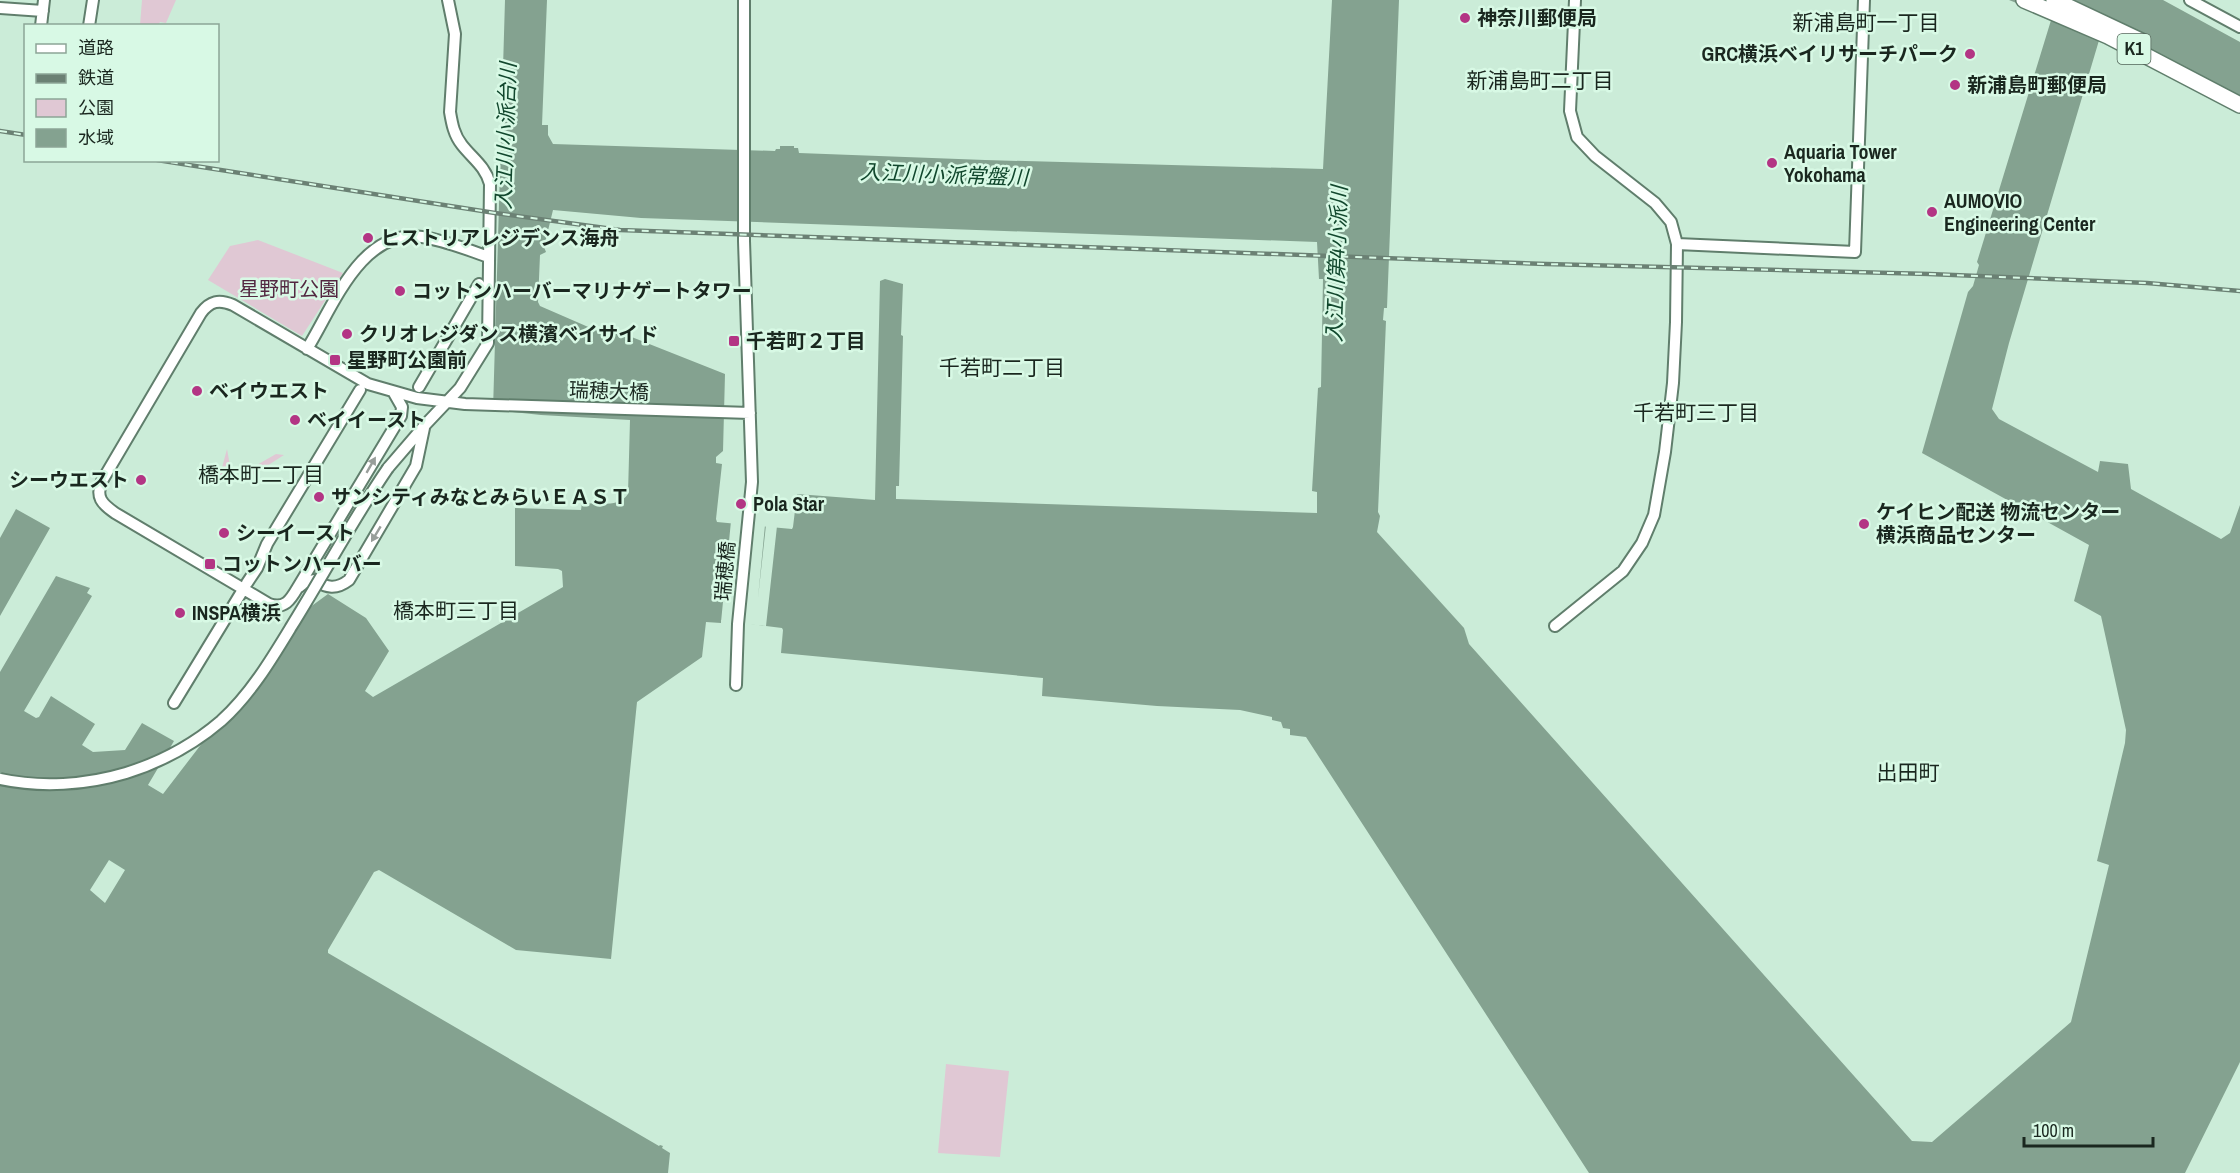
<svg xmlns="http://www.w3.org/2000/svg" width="2240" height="1173" viewBox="0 0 2240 1173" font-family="'Archivo Narrow','Noto Sans JP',sans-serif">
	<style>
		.green { fill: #e0c8d4 }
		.water { fill: #84a290; fill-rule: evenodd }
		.pier { fill: #cbecd8 }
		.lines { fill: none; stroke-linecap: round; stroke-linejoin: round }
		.minor-casing { stroke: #607e6c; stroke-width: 14 }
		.highway-casing { stroke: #607e6c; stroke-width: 18 }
		.minor { stroke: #fff; stroke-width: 10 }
		.highway { stroke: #fff; stroke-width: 15 }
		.rail-casing { stroke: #6b8174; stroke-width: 4.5 }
		.rail { stroke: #d8f9e5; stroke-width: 2; stroke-dasharray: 7; stroke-linecap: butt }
		.minor-bridge-casing { stroke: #607e6c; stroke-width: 14; stroke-linecap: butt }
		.minor-bridge { stroke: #fff; stroke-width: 10 }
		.oneway { fill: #989e9a }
		.poi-dot { fill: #b33584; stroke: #d8f9e5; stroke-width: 2 }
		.labels { text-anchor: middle; stroke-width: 5; stroke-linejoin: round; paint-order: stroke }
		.shield { fill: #d8f9e5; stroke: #53665a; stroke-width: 1.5 }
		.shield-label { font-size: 18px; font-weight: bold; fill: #1a271f }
		.poi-label { font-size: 20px; font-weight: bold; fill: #1a271f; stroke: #d8f9e5; text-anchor: start }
		.park-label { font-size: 20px; fill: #532841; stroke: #d8f9e5 }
		.street-label { font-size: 20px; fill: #1a271f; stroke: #d8f9e5 }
		.neighbourhood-label { font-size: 21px; fill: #1a271f; stroke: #d8f9e5 }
		.water-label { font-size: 21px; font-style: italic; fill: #11472d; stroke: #d8f9e5 }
	</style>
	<rect width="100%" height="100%" fill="#cbecd8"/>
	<path class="green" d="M142,0h34l-10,23 -6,-1 -2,3h-18z
		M258,240l85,33 -41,63 -94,-56 22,-34z
		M227,449l5,28 -12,-2z
		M276,454l8,1 -39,25 10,-14z
		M946,1064l63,7 -9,86 -62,-4z"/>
	<path class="water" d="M505,0h42l-5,125h6v10l5,9 222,7 1,-2h4v-3h14v2h4l1,5 186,7 338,9 9,-169h67l-12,308h-3l-1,12 3,1 -8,191 2,4 -3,16 87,96 5,16 443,497 20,1 139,-120 38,-157 -12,-4 28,-118 1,-13 -25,-114 -27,-15 15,-56 -167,-92 46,-161 5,-6 6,-21 -2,-3 75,-245 -43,-17h154l77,42v70l-140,-75 -91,306 -17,66 7,10 99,53 2,-11 28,3 3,25 90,50 9,-6 10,-28v557l-55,111h-596l-283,-436 -16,-2v-6l-7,-1 -2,-6 -9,-2v-3l-32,-7 -83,-4 -115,-10 1,-18 -262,-25 2,-23 -1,-2 -61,-8v3l-15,-1 -4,35 -65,45 -26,257 -95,-9 -137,-80 -5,2 -46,78v3l331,193 1,-1 3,1 -1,2 8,5 -2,20h-668v-501l56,-96 34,12 -3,5 5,3 -68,115 12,7 3,-1 12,-21 44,28 -13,21 11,7 32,-2 17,-27 32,18 -26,44 15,9 139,-181 26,-19 38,24 23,33 -24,40 8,6 190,-110 -1,-16 -4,-2 -43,-3v-58l66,2 1,-7c15,0 37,5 46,-9l2,-74 -89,-5 -48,-5zM553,210l88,8 676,24 2,37h4l-2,108 -3,1 -6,103 5,1v21l-421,-14v-13h3l4,-150 -2,-1 2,-51 -18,-5 -5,2 -5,219 -78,-6 -4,33 -1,2 -75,-7 -1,-3 6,-55 -6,-1v-6l7,-6 2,-77 -106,-42 -10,4 -69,-30 -2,-4 2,-47 6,-3 -2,-5zM109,860l16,10 -20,33 -15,-13z
		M16,509l34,19 -50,88v-78z"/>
	<path class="pier" d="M731,521l34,4 -7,73 8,-73 11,1 -11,100 -45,-4z"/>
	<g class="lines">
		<g class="minor-casing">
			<path id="minor" d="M2190,0l50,27
				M0,8l43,3
				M41,26l3,-26
				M89,26l4,-26
				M1677,244l178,8 9,-252
				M307,349c26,-42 54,-121 115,-112 22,3 46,13 67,20
				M419,387l60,-103
				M394,393l8,14 -1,9 -103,171c-7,12 -13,23 -29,17l-154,-91c-13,-9 -20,-16 -13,-32l99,-168c9,-12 18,-14 32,-8l135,79 49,14 48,6 285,9
				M388,468l37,-43 35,-37 28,-45 2,-159c-5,-18 -17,-25 -28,-39 -8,-10 -10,-21 -12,-33l5,-78 -7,-34
				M247,583l10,-15 10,-24 93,-154
				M299,587l5,-4 10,-3c13,8 22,10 35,0l67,-114 8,-38
				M1555,626l68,-55 19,-28 12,-28 11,-63 8,-69 3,-61 1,-78 -6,-22 -16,-19 -60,-47 -18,-19 -7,-26 5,-111
				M736,685l2,-61 14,-142 -8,-241v-241
				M174,703l67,-110"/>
		</g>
		<g class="highway-casing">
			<path id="highway" d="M2024,0l84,36 132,69
				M2054,0l87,41"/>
		</g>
		<use href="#minor" class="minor"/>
		<use href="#highway" class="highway"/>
		<g class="rail-casing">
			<path id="rail" d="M0,131l26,4
				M157,160l338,53 125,17 926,34 383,10 218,9 93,8"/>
		</g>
		<use href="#rail" class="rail"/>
		<g class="minor-bridge-casing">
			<path id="minor-bridge" d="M0,779c41,9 86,6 126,-6 35,-11 67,-28 95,-52 29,-26 50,-61 70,-94 33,-53 62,-108 97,-159"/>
		</g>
		<use href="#minor-bridge" class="minor-bridge"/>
	</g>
	<defs><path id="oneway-solid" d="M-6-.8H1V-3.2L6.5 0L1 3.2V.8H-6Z" transform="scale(1.5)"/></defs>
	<g class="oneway">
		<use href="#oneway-solid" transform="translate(371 465) rotate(-60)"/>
		<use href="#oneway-solid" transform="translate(376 534) rotate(121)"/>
	</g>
	<g class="poi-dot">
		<circle cx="1465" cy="18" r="6"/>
		<circle cx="1970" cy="54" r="6"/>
		<circle cx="1955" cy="85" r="6"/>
		<circle cx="1772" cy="163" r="6"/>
		<circle cx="1932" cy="212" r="6"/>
		<circle cx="368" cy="238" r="6"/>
		<circle cx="400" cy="291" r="6"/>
		<circle cx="347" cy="334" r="6"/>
		<rect x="728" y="335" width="12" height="12" rx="3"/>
		<rect x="329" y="354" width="12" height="12" rx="3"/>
		<circle cx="197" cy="391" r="6"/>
		<circle cx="295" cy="420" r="6"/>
		<circle cx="141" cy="480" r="6"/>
		<circle cx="319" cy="497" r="6"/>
		<circle cx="741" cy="504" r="6"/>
		<circle cx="1864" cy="524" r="6"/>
		<circle cx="224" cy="533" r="6"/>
		<rect x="204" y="558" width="12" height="12" rx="3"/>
		<circle cx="180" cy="613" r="6"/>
	</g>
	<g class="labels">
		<rect class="shield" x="2117.5" y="34" width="33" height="30" rx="4.5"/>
		<g class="shield-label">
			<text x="2134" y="55">K1</text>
		</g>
		<g class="poi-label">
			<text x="1477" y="25">神奈川郵便局</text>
			<text x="1958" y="61" text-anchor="end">GRC横浜ベイリサーチパーク</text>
			<text x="1967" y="92">新浦島町郵便局</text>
			<text x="1784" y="159">Aquaria Tower<tspan x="1784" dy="23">Yokohama</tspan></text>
			<text x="1944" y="208">AUMOVIO<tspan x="1944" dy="23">Engineering Center</tspan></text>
			<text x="380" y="245">ヒストリアレジデンス海舟</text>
			<text x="412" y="298">コットンハーバーマリナゲートタワー</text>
			<text x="359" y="341">クリオレジダンス横濱ベイサイド</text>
			<text x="746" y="348">千若町２丁目</text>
			<text x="347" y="367">星野町公園前</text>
			<text x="209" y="398">ベイウエスト</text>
			<text x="307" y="427">ベイイースト</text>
			<text x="129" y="487" text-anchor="end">シーウエスト</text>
			<text x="331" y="504">サンシティみなとみらいＥＡＳＴ</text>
			<text x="753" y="511">Pola Star</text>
			<text x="1876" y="519">ケイヒン配送 物流センター<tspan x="1876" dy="23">横浜商品センター</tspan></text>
			<text x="236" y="540">シーイースト</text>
			<text x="222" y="571">コットンハーバー</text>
			<text x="192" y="620">INSPA横浜</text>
		</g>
		<g class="park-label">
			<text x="289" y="296">星野町公園</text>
		</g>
		<g class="street-label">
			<text transform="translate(609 391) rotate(2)" y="7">瑞穂大橋</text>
			<text transform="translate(725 571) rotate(-85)" y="7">瑞穂橋</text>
		</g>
		<g class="neighbourhood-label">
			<text x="1866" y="30">新浦島町一丁目</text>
			<text x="1540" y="88">新浦島町二丁目</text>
			<text x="1002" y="375">千若町二丁目</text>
			<text x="1696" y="420">千若町三丁目</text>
			<text x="261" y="482">橋本町二丁目</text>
			<text x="456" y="618">橋本町三丁目</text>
			<text x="1908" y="780">出田町</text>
		</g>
		<g class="water-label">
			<text transform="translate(506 136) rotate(-88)" y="7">入江川小派台川</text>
			<text transform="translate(944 175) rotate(2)" y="7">入江川小派常盤川</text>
			<text transform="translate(1337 264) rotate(-88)" y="7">入江川第4小派川</text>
		</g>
	</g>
	<rect x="24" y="24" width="195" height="138" fill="#d8f9e5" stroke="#8ca596" stroke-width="1.5"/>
	<rect x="36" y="44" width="30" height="9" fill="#ffffff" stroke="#8ca596" stroke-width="1.5"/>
	<text x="78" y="54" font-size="18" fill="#1a271f">道路</text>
	<rect x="36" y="74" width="30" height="9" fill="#6b8174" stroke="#8ca596" stroke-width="1.5"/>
	<text x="78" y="84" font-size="18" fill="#1a271f">鉄道</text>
	<rect x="36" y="99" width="30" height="18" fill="#e0c8d4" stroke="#8ca596" stroke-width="1.5"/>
	<text x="78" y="114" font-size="18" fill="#1a271f">公園</text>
	<rect x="36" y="129" width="30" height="18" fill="#84a290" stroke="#8ca596" stroke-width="1.5"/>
	<text x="78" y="144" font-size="18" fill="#1a271f">水域</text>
	<path d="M2024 1137v9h129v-9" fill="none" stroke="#1a271f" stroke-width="3"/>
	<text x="2033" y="1137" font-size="18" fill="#1a271f" stroke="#d8f9e5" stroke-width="4.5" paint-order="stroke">100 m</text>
</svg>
